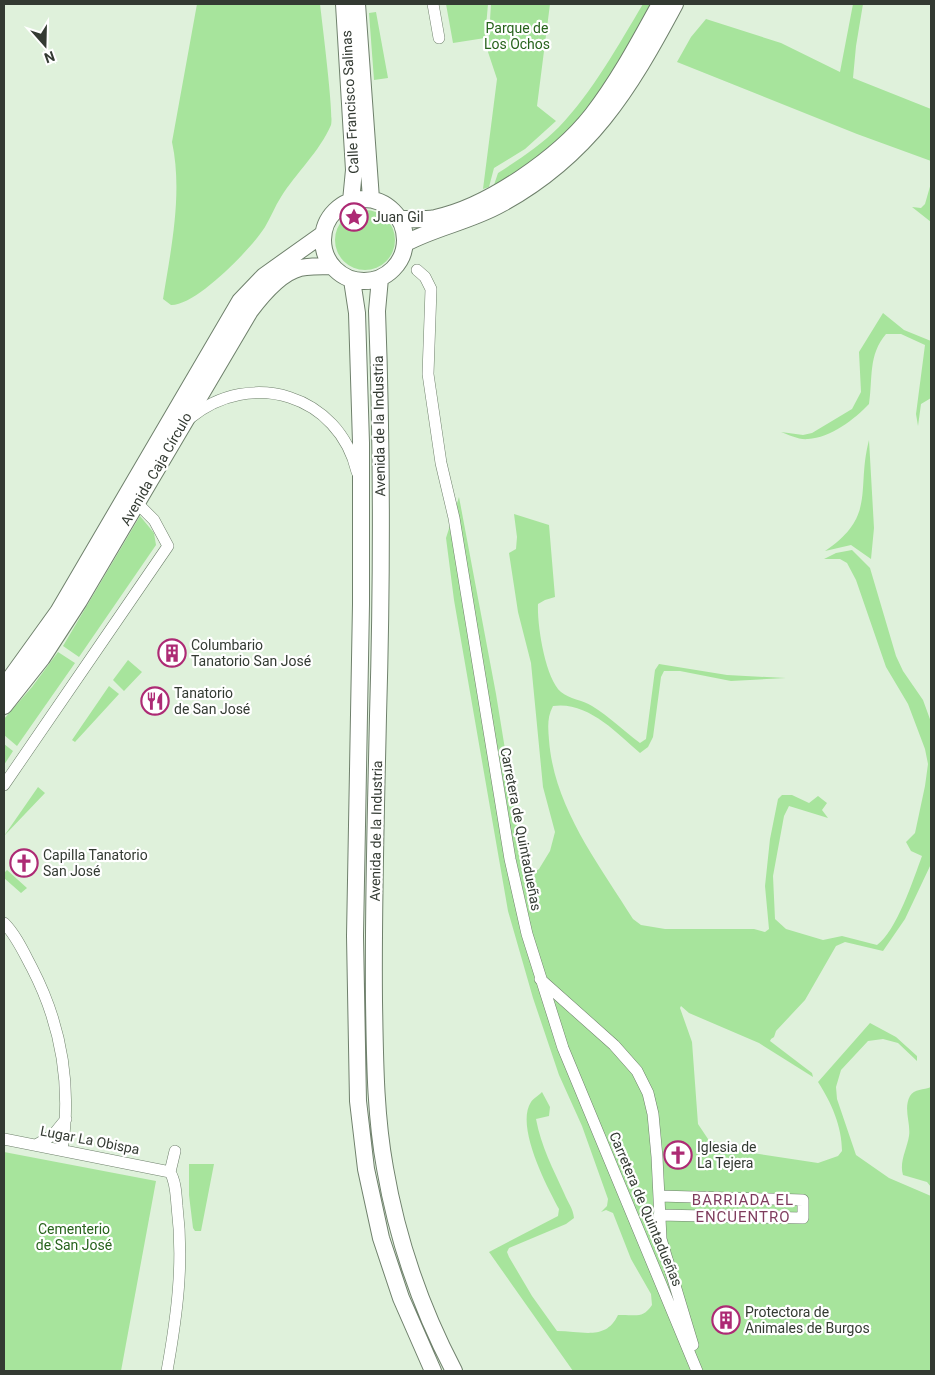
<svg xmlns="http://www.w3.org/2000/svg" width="935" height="1375" viewBox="0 0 935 1375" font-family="Roboto,sans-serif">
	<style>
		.green { fill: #a7e49c }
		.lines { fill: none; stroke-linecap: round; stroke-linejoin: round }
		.street-casing { stroke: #6f806c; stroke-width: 12 }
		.secondary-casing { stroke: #6f806c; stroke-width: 18 }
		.street { stroke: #fff; stroke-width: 11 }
		.secondary { stroke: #fff; stroke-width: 16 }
		.labels { text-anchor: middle; stroke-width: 4.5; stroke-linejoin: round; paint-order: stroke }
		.park-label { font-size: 14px; fill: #27631c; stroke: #fff }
		.street-label { font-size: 14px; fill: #333a32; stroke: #fff }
		.poi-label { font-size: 14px; fill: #333a32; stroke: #fff; text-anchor: start }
		.neighbourhood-label { font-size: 15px; letter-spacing: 1px; fill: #7f3d5e; stroke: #fff }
	</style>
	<rect width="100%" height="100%" fill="#dff1db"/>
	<path class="green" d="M197,4h123c2,17 14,111 11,121 -11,26 -35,48 -50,72 -6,9 -10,20 -16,30 -13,21 -69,79 -94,78l-8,-6c8,-50 20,-106 9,-157z
		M446,4h42l-3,34 -32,5z
		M491,4h59l-13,102 19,15 -31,28 -31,19 -5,19 -6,2 14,-110 -9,-27z
		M643,4h11l-54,91 -43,50 -64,43 5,-15c22,-14 43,-28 61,-46 33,-34 60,-83 84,-123z
		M853,4h10l-7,42 -3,32 78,31v52l-74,-27 -180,-72 14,-25 15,-18 75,24 59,29z
		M376,12l12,66 -14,2 -5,-67z
		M931,183v39l-19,-15 9,1 4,-4z
		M335 240a30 30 0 1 1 60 0a30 30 0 1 1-60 0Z
		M883,313l21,17 27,11v57l-10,6 -3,22 -2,-12 9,-69 -24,-11h-15c-18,21 -13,44 -17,70 -14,15 -39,34 -61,35 -9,1 -19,-4 -27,-7l22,3 9,-2 40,-24 9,-17 -2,-40z
		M869,440l5,88 -3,31 -20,-14 -26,6c52,-35 31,-61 44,-111z
		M459,497l37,197 30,184 13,-9 11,-18 5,-19 -12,-45 -12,-124 -13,-51 -9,-59 7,-4 1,-12 -3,-23 35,11 6,72 -10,3 -7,4c-1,20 7,74 23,88 8,7 22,8 31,14 18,11 32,25 48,37l6,-4 9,-69 4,-6 68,11 59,3 -55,3 -51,-10h-16l-3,6 -8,60 -5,10 -8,6c-24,-21 -53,-52 -87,-47 -6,11 -5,22 -4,34 5,67 49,123 84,179l8,6 24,4h89l11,3 4,-3 -4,-43 5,-47 8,-40 4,-4h10l17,8 9,-7 9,7 -5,7 6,8 -39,-12 -5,10 -11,60 2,43 11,10 37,11 19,-4 35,9c19,-13 37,-67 45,-89l-11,-5 -5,-9 9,-9 10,-47 3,-22 -3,-15 -17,-45 -22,-37 -30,-87 -9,-17 -7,-4h-16l12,-6 16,-3 18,18 26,88 7,15 20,29 8,22v142l-26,55 -22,32 -38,-9 -9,4 -31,54 -29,31 -2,6 -3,2 -1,2 42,32 1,4 -54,-34 -70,-30 -8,-7 -1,2 12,34 6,82 10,15 32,12 78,12 20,-7 4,-5c0,-25 -11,-49 -24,-69l52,-59 26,14 21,19v5l-19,-18 -15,-4 -15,2 -27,29 -5,17 1,12 19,56 33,23 42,18v175h-358l-84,-119 69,-36 1,-7c-12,-22 -44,-83 -28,-107 2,-3 8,-7 11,-10l8,15 -1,9 -13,3c5,27 17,50 28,74 4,10 9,15 10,25l-8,6 -57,24 -2,4 2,5 23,39 25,35c25,0 49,10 61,-16 16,-1 24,5 34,-10l-1,-11 -20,-35 -18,-46 -7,-3 -5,2 6,-6 1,-7 -26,-73 -23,-51 -26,-77 -25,-87 -54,-311 -8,-62z
		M140,516l14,17 2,12 -77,112 -16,-11z
		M58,652l17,11 -58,83 -13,-11v-16l28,-32z
		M128,660l14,12 -18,19 -11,-11z
		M109,686l10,8 -44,48 -3,-2z
		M4,744l9,7 -9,14z
		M38,787l7,6 -41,43z
		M7,870l20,18 -6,5 -17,-15v-5z
		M931,1087v100l-4,-5 -24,-7c-4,-13 4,-26 6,-39 2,-13 -6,-27 1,-40 4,-7 14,-6 21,-9z
		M4,1152l152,29 -35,190h-117z
		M189,1164h25l-13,67h-6l-2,-3 -4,-33z"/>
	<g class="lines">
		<g class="street-casing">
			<path id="street" d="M433,4l6,34
				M417,270l8,7 6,12 -3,85 13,89 13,55 56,341 17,75 36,114 134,323
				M190,418c61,-50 149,-23 167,54
				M4,785l164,-239 -14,-26 -18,-18
				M4,923c12,12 20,30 28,45 30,58 40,117 30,182
				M540,979l74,66 23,26 11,22 5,21 4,43 4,82 32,106
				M4,1139l166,33
				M36,1145l17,-10 13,-16
				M170,1172l5,-21
				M659,1196l144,4v18l-144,-3
				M167,1371c10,-56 17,-108 10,-165 -1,-11 -1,-24 -7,-34"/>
		</g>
		<g class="secondary-casing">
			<path id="secondary" d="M344,4l10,166 -3,31
				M357,4l14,195
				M323 240a41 41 0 1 1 82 0a41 41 0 1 1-82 0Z
				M400,219c11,0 24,1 35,-1 53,-11 124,-61 157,-103 27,-35 47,-73 68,-111
				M406,243c30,-16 65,-22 95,-39 88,-48 128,-114 174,-200
				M380,278l-3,33c5,135 5,270 1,405 -2,95 -5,190 -4,285 1,56 1,112 11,167 12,70 36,140 69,203
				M352,280l5,33 4,130v161l-6,332 3,165 8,68 15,69 20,60 32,73
				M4,687l54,-75 182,-311 24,-25 59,-42
				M4,706l38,-48 37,-57 171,-290c12,-16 30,-38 50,-43 10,-2 21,-2 32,-2"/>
		</g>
		<use href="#street" class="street"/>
		<use href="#secondary" class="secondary"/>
	</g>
	<defs>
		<g id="sight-ring" transform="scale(1.4375)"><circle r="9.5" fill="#fff" stroke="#ad2a74" stroke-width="1.5"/><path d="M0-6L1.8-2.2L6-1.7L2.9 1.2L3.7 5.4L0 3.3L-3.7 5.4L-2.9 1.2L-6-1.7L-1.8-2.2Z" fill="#ad2a74"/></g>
		<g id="building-ring" transform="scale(1.4375)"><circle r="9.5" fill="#fff" stroke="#ad2a74" stroke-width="1.5"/><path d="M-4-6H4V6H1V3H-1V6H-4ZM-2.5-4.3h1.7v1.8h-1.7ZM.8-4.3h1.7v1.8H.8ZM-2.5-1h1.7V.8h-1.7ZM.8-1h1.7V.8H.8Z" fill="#ad2a74"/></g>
		<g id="restaurant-ring" transform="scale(1.4375)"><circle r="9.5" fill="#fff" stroke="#ad2a74" stroke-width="1.5"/><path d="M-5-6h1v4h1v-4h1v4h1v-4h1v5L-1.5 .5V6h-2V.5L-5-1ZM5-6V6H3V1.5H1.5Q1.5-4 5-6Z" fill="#ad2a74"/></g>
		<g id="church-ring" transform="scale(1.4375)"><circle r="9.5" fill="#fff" stroke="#ad2a74" stroke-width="1.5"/><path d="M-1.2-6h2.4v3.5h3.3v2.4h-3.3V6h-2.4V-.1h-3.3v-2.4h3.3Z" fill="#ad2a74"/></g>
	</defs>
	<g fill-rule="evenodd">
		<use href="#sight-ring" x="354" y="217"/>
		<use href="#building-ring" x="172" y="653"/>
		<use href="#restaurant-ring" x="155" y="701"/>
		<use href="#church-ring" x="24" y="863"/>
		<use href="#church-ring" x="678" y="1155"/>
		<use href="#building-ring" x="726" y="1320"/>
	</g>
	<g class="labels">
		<g class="park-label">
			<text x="517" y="33">Parque de<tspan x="517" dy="16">Los Ochos</tspan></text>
			<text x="74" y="1234">Cementerio<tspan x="74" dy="16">de San José</tspan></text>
		</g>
		<g class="street-label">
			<text transform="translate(350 102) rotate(-93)" y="5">Calle Francisco Salinas</text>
			<text transform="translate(379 426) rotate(-91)" y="5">Avenida de la Industria</text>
			<text transform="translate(156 469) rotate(-60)" y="5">Avenida Caja Círculo</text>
			<text transform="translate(521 829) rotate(79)" y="5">Carretera de Quintadueñas</text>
			<text transform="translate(376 831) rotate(-89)" y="5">Avenida de la Industria</text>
			<text transform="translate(90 1140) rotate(11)" y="5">Lugar La Obispa</text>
			<text transform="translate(646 1209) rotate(67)" y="5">Carretera de Quintadueñas</text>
		</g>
		<g class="poi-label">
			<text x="373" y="222">Juan Gil</text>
			<text x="191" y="650">Columbario<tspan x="191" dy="16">Tanatorio San José</tspan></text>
			<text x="174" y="698">Tanatorio<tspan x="174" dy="16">de San José</tspan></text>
			<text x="43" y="860">Capilla Tanatorio<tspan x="43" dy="16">San José</tspan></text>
			<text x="697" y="1152">Iglesia de<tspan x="697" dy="16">La Tejera</tspan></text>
			<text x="745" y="1317">Protectora de<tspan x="745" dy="16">Animales de Burgos</tspan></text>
		</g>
		<g class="neighbourhood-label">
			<text x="743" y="1205">BARRIADA EL<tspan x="743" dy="17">ENCUENTRO</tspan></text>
		</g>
	</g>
	<rect width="935" height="1375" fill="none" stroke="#333a32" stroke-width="10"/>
	<g transform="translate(45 45) rotate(160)" stroke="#ffffff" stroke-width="4" paint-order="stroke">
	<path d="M0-4L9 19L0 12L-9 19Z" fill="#333a32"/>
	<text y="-8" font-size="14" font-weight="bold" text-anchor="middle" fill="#333a32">N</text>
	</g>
</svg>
